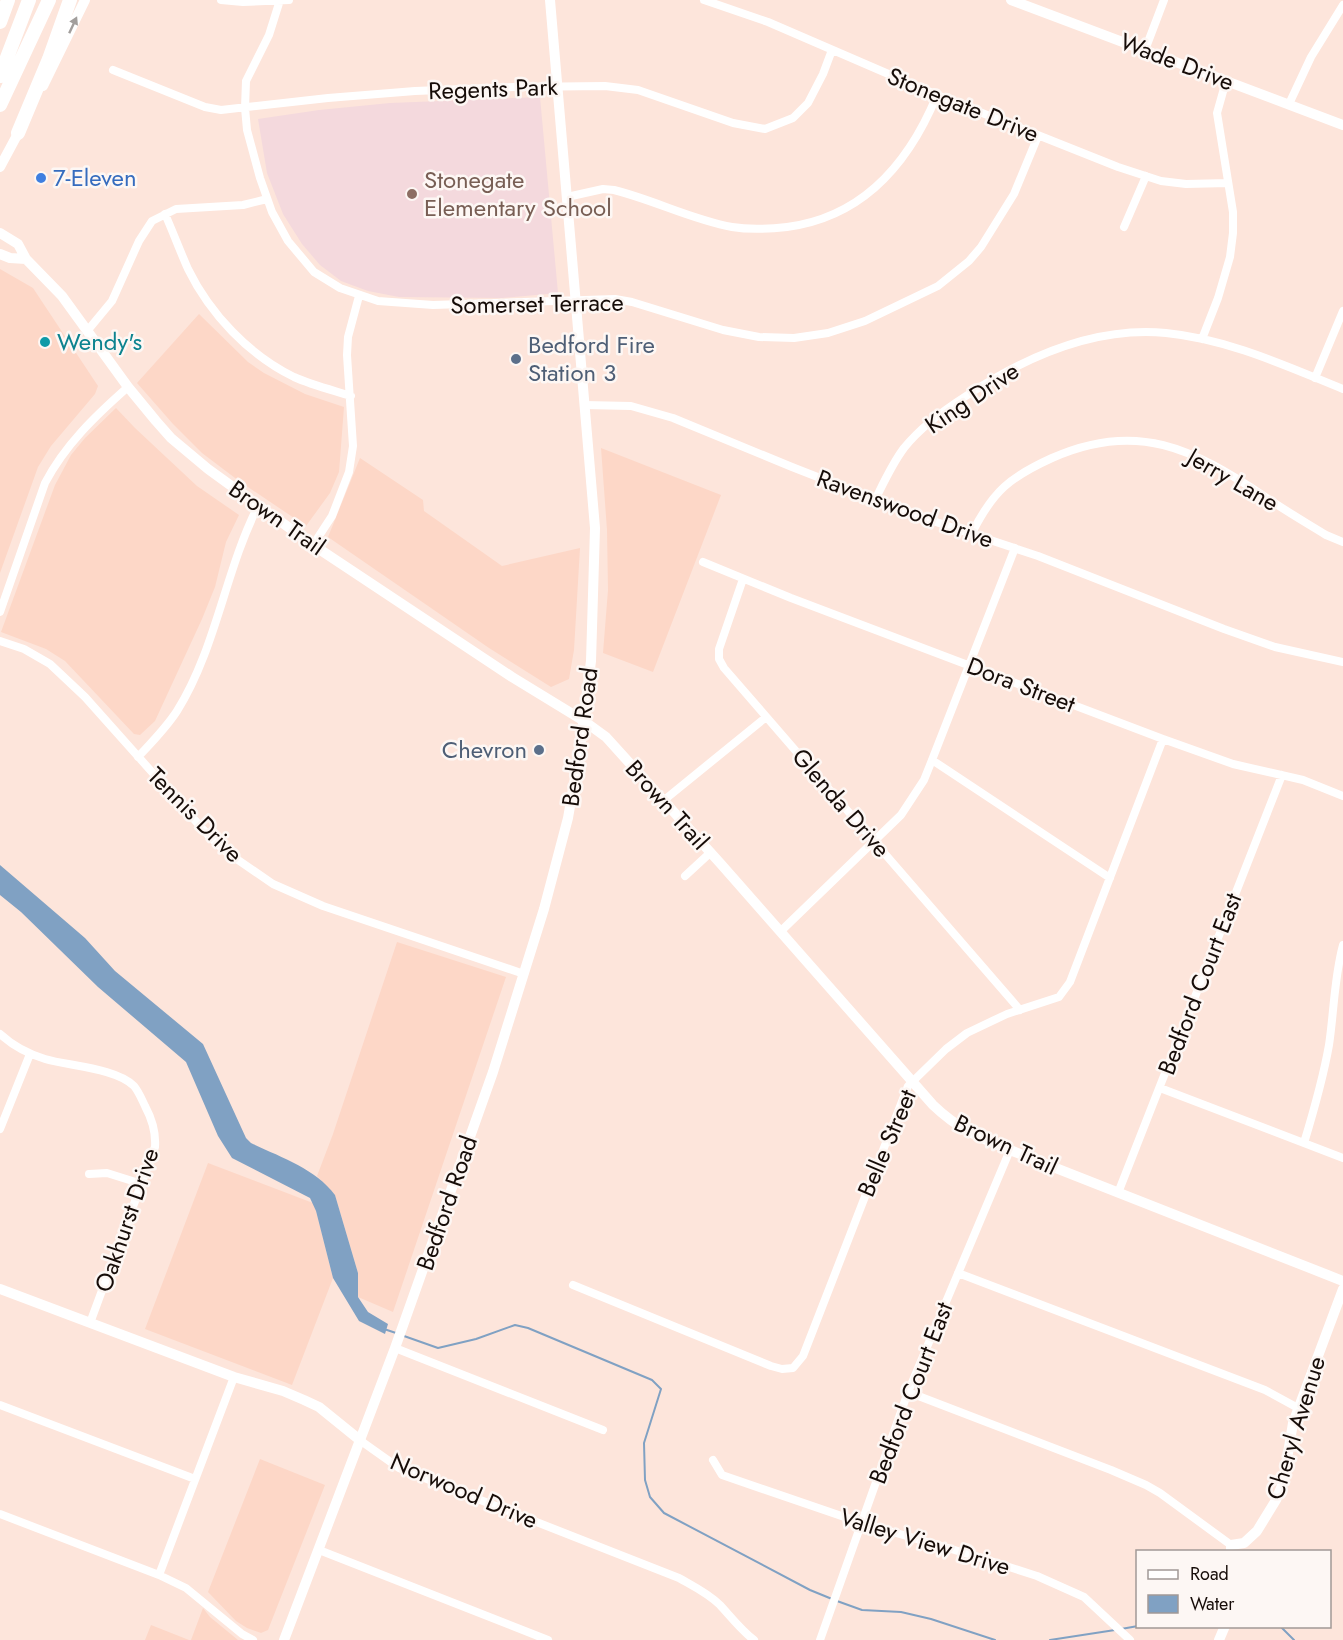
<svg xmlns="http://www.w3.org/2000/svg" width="1343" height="1640" viewBox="0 0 1343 1640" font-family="Jost,sans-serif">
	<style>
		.built { fill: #fdd7c7 }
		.education { fill: #f4d9dd }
		.water { fill: #80a1c3 }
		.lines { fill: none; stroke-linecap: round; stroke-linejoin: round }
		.stream { stroke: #80a1c3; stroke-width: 2 }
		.street { stroke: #fff; stroke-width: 8 }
		.secondary { stroke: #fff; stroke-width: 10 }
		.highway { stroke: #fff; stroke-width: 14 }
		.oneway { fill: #a29e9c }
		.shop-dot { fill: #3f7fe0; stroke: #fdf7f4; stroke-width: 2 }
		.education-dot { fill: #8d6e63; stroke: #fdf7f4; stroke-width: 2 }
		.culture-dot { fill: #0f9aa8; stroke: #fdf7f4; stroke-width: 2 }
		.service-dot { fill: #5c6f8a; stroke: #fdf7f4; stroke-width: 2 }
		.labels { text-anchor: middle; stroke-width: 5; stroke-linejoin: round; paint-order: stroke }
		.street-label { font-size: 24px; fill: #160c08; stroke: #fdf7f4 }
		.shop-label { font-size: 24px; fill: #366cbe; stroke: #fdf7f4; text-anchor: start }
		.education-label { font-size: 24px; fill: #785e54; stroke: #fdf7f4; text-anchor: start }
		.culture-label { font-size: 24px; fill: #0d838f; stroke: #fdf7f4; text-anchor: start }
		.service-label { font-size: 24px; fill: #4e5e75; stroke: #fdf7f4; text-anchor: start }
	</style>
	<rect width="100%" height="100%" fill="#fde5db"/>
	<path class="built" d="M0,269l33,19 65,98 -3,8 -44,52 -13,21 -38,106z
		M199,314l49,48 16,11 41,21 39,13 -5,65 -9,21 -24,33 -67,-45 -37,-28 -29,-29 -36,-41z
		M116,408l19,20 62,58 42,29 -13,27 -11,45 -13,32 -47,102 -15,14 -6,-1 -69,-73 -19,-12 -45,-17 54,-147 16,-30 14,-17z
		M601,448l120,47 -68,177 -50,-19 5,-63 -1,-60z
		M360,458l63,42 1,11 78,55 78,-18 -6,102 -5,29 -18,8 -62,-39 -161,-111z
		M397,942l109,35 -113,335 -35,-15v-24l-23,-78 -18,-19 16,-42z
		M208,1163l105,40 3,8 17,67 -41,107 -147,-56z
		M260,1459l65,26 -57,145 -7,3 -14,-5 -11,-7 -28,-29z
		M203,1608l7,9 28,23h-47z
		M151,1625l38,15h-44z"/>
	<path class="education" d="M540,97l18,196 -56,5 -103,-1 -31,-6 -27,-10 -21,-16 -18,-21 -19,-30 -16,-41 -9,-54 61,-9 71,-7z"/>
	<path class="water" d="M0,865l85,73 30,33 88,73 43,94 5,5c29,14 64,25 84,52l23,78v24l10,15 20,12 -3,10 -26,-13 -26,-43 -17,-67 -6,-13 -78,-40 -14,-22 -32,-74 -88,-75 -77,-75 -21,-17z"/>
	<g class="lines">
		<path class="stream" d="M384,1329l12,4
			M404,1336l34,12 38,-9 39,-14 13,3 124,52 9,9 -17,54 1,37 5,17 14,16 146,77 22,9
			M837,1601l25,9 39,2 30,7 64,21
			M1280,1626l14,14
			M1121,1629l17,-3
			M1050,1640l65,-10"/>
		<path class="street" d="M221,0l22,2 46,-2
			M280,0l-11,35 -23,46 -1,27 2,22 13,48 12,34 16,29 26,31 26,16 38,13 55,4 182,-6 17,3 91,28 36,7 35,1 34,-5 37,-12 73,-35 31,-25 12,-14 33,-53 24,-58
			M704,0l64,22 169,73 181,72 43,14 25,3 42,-1
			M1145,50l19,-50
			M113,70l92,37 16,3 107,-12 87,-7 99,-4 91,-1 33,4 95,33 32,6 28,-11 15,-15 15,-29 9,-24
			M1289,104l22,-47 32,-52
			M567,197l36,-8 11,1c40,10 79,30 118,37 18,3 37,2 55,0 76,-10 122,-64 150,-132
			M165,214c8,18 15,37 23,55 22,45 61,86 106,108 18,8 38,13 57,19
			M1124,227l22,-51
			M88,330l24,-29 27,-60 13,-20 24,-12 67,-4 24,-6
			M1202,339l16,-41 12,-41 3,-24v-21l-16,-99 9,-32
			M1315,378l28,-67
			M584,405l47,1 42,12 119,49 120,47 126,42 186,73 51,18 68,15
			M875,500c9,-18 17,-36 29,-52 17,-21 40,-38 62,-52 59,-39 128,-70 200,-63 62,6 120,33 177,56
			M972,533c21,-42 38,-56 80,-75 85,-38 141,-9 212,38 20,14 41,26 62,39l17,7
			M313,545l19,-29 17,-44 4,-26 -6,-91 1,-18 11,-41
			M703,562l88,36 372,141 70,25 70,16 40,16
			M743,579l-24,70v10l5,9 296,342
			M0,612l45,-129c20,-38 50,-67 83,-96
			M0,641l24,8 26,15 35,33 124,139 16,15 48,33 50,22 201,68
			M138,757c14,-15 28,-29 39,-46 39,-62 48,-140 81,-205
			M932,760l178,118
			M663,801l102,-83
			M685,876l26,-24
			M781,931l120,-116 23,-35 8,-20 83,-212
			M0,1034c13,12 28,20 45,25 24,7 71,9 89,27 5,6 8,14 11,20 7,13 11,27 10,41l-65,176
			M1160,1088l183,70
			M0,1129l30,-75
			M1304,1143c10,-33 19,-64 25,-98 5,-33 5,-67 14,-100
			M89,1174l18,-1 35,11
			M1118,1193l164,-418
			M958,1273l307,117 33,18
			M573,1285l198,81 11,3 11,-1 10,-12 105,-270 38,-37 21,-16 40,-19 52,-17 11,-15 93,-243
			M395,1348l208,82
			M908,1392l203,78 35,15 14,8 71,52
			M0,1405l195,74
			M361,1441l38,27 280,110c14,8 29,15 41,27 11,12 21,25 34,35
			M713,1460l9,15 140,48 113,33 62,20 47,21 46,43
			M0,1514l159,61 27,13 56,46 11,6
			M319,1550l229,90
			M159,1575l75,-198
			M820,1640l88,-248 102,-242"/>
		<path class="secondary" d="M1011,0l332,125
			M43,86l42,-86
			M0,167l22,-41
			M0,233l18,11 8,15 36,37 66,91 28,34 15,17 37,31 105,76 199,132 72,44 22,16 114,126 213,242c25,24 45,32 77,45l333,131
			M0,254l10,4 16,1
			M0,1289l234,88 49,14 21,9 15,7 42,34
			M1231,1552v-7l13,-2 13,-12 19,-31 7,-17 10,-60 50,-134
			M284,1640l111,-292 98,-276 51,-163 24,-91 11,-63 12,-94 4,-133 -45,-528
			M1219,1640l6,-14"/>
		<path class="highway" d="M0,22l8,-22
			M0,76l29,-76
			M0,105l49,-105
			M18,133l31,-74 21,-59"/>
	</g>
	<defs><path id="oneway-solid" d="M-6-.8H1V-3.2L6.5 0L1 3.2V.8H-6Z" transform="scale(1.5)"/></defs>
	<use class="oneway" href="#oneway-solid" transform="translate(73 25) rotate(-65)"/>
	<circle class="shop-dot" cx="41" cy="178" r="6"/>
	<circle class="education-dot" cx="412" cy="194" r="6"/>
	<circle class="culture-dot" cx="45" cy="342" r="6"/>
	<g class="service-dot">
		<circle cx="516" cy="359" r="6"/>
		<circle cx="539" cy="750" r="6"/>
	</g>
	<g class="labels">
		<g class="street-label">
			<text transform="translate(1177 62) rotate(21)" y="8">Wade Drive</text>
			<text transform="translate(493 89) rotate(-2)" y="8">Regents Park</text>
			<text transform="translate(963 105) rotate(22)" y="8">Stonegate Drive</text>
			<text transform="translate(537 304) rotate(-1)" y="8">Somerset Terrace</text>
			<text transform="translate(972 398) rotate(-34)" y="8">King Drive</text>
			<text transform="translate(1233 480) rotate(30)" y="8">Jerry Lane</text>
			<text transform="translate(905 509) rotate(20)" y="8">Ravenswood Drive</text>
			<text transform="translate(277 518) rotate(35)" y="8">Brown Trail</text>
			<text transform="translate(1021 685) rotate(21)" y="8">Dora Street</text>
			<text transform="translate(580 737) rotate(-82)" y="8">Bedford Road</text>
			<text transform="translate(841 803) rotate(49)" y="8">Glenda Drive</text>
			<text transform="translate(667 805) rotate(48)" y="8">Brown Trail</text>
			<text transform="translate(195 815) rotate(45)" y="8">Tennis Drive</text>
			<text transform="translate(1200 984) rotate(-69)" y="8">Bedford Court East</text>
			<text transform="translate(887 1143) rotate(-67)" y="8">Belle Street</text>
			<text transform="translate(1006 1145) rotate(25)" y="8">Brown Trail</text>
			<text transform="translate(447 1203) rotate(-71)" y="8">Bedford Road</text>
			<text transform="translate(127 1220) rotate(-71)" y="8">Oakhurst Drive</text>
			<text transform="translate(911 1393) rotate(-69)" y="8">Bedford Court East</text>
			<text transform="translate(1296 1428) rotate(-73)" y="8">Cheryl Avenue</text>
			<text transform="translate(464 1491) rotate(23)" y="8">Norwood Drive</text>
			<text transform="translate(925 1542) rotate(17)" y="8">Valley View Drive</text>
		</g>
		<g class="shop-label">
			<text x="53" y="186">7-Eleven</text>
		</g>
		<g class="education-label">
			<text x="424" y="188">Stonegate<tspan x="424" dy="28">Elementary School</tspan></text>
		</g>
		<g class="culture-label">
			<text x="57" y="350">Wendy's</text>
		</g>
		<g class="service-label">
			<text x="528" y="353">Bedford Fire<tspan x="528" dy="28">Station 3</tspan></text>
			<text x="527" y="758" text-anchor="end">Chevron</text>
		</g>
	</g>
	<rect x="1136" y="1550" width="195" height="78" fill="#fdf7f4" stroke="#a19996" stroke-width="1.5"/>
	<rect x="1148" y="1570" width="30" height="9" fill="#ffffff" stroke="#a19996" stroke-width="1.5"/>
	<text x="1190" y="1580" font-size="18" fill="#160c08">Road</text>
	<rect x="1148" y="1595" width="30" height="18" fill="#80a1c3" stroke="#a19996" stroke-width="1.5"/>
	<text x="1190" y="1610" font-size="18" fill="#160c08">Water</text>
</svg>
